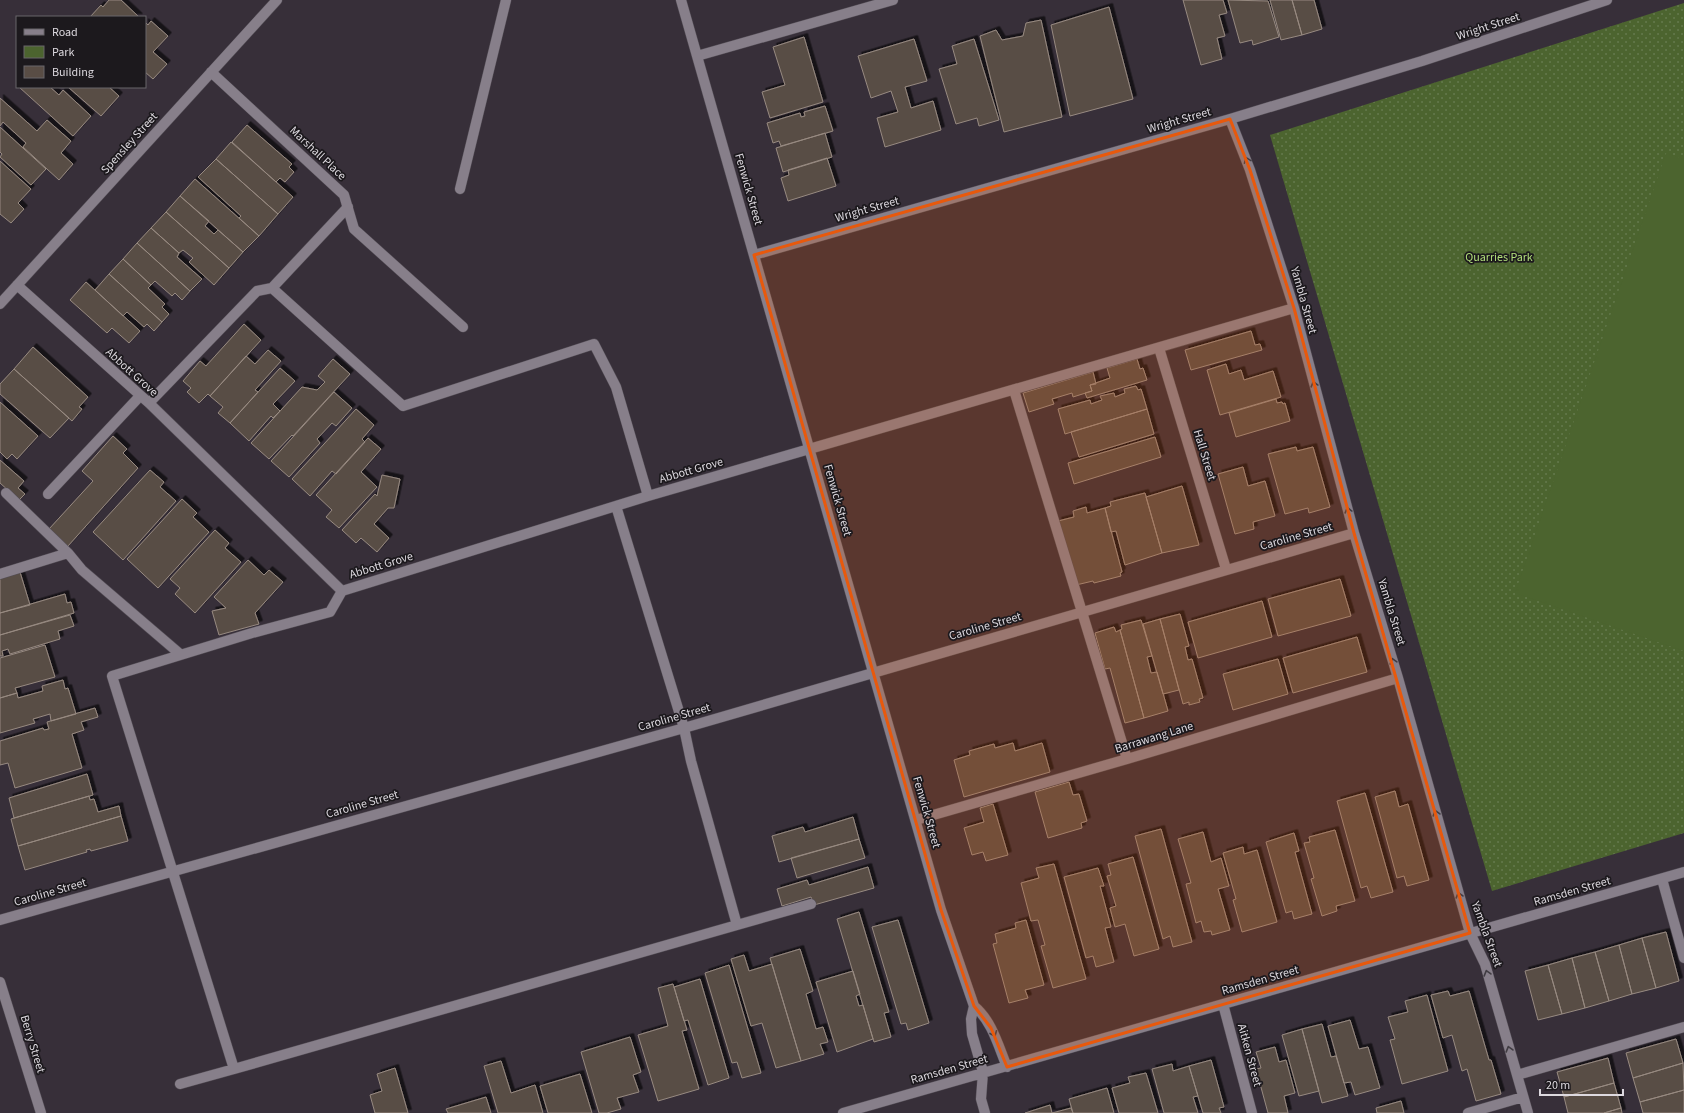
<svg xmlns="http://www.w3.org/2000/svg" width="1684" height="1113" viewBox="0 0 1684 1113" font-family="'Source Sans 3',sans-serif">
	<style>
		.green { fill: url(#green-dots) }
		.pitch { fill: #4c642f }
		.building { fill: #594d45; stroke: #978a81; filter: url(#shadow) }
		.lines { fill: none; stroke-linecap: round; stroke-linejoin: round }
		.minor-casing { stroke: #534d55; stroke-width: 11 }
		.minor { stroke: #877f8a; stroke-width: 10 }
		.oneway { stroke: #413d43 }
		.marked { fill: #e8590c; fill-opacity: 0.2; stroke: #e8590c; stroke-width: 3; stroke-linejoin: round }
		.labels { text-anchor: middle; stroke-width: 3.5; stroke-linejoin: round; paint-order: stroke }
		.street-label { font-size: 12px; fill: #ddd9df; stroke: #1c191d }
		.park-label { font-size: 12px; fill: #b1de7a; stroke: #1c191d }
	</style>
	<defs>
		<pattern id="green-dots" width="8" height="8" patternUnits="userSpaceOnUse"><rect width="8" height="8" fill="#4c642f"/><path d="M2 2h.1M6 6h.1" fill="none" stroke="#657a4d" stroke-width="1.8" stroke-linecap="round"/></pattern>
		<filter id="shadow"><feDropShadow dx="3.5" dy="-3.5" stdDeviation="0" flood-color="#0009"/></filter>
	</defs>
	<rect width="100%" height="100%" fill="#372f39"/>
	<path class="green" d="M1684,3v830l-192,58 -222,-756z"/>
	<path class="pitch" d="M1666,153l18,6v492l-169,-58z"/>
	<path class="building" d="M109,0h12l18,17h-49l11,-12 2,2z
		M1183,0h40l4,13 -8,2 6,21 -8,2 5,21 -21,6z
		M1228,0l40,1 11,36 -26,8 -1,-5 -12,3z
		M1270,0h22l10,35 -21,5z
		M1292,0h22l8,29 -20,6z
		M1109,7l24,92 -63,17 -19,-91z
		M1041,20l21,97 -58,15 -24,-96 16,-6 6,10 21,-4 3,-13z
		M151,21l17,15 -15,16 14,12 -14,15 -8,-7v-50l3,3z
		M804,37l19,65 -53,16 -8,-26 23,-7 -12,-38z
		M914,39l13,42 -22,6 6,21 22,-7 8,29 -56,17 -8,-29 21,-6 -7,-21 -20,7 -13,-42z
		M974,39l25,81 -20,6 -2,-8 -21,6 -17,-55 18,-5 -5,-18z
		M19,87h31l9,8 4,-5 28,26 -18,20z
		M68,87h41l10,9 -18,20z
		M0,98l37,33 10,-11 24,21 -10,12 12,11 -14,16 -36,-33 3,-4 -23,-21 -3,4z
		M825,106l8,25 -52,15 -2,-5 -6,2 -6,-20 33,-10 1,4 4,-1 -1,-4z
		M247,125l45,39 -3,3 5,5 -9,10 -5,-4 -4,4 -44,-40z
		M0,127l46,42 -15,16 -31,-28 2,-3 -2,-2z
		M825,133l7,24 -49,15 -7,-24z
		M231,142l62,55 -15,17 -62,-55z
		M827,158l9,28 -48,15 -7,-23 8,-3 -1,-5z
		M216,159l62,55 -19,22 -20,-18 2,-2 -43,-39z
		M0,161l31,28 -13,14 6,6 -13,14 -11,-9z
		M195,179l64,57 -16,16 -63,-56z
		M180,196l29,25 -4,5 9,8 4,-4 25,22 -14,16 -63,-56z
		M166,212l63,56 -15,17 -25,-23 4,-4 -10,-8 -4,3 -28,-25z
		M151,228l28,25 -2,4 25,22 -12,12 -53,-48z
		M137,243l53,48 -8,9 -7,-7 -3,3 -17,-15 -4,4 -28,-26z
		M123,259l28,26 -3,3 17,16 -3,3 7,7 -7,8 -53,-48z
		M109,274l53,48 -8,9 -7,-7 -3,3 -17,-15 -4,4 -28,-26z
		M86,282l54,49 -11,12 -17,-15 -5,5 -37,-33z
		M244,324l17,16 -51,56 -2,-2 -9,9 -12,-11 4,-4 -8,-7 17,-20 6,5z
		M1251,331l4,14 5,-1 2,6 -71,20 -6,-20z
		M33,347l55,50 -9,10 3,2 -10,12 -58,-52z
		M268,350l13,11 -26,29 3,2 -28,31 -12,-10 5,-6 -13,-11 36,-40 9,8z
		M333,359l17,15 -57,62 -1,-1 -23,24 -18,-16 51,-56 15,3 8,-8 -7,-6z
		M1137,359l3,10 3,-1 4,12 -60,18 -2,-5 7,-2 -2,-6 20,-7 -3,-10z
		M1226,364l3,10 12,-4 3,10 29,-9 8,26 -61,18 -13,-45z
		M280,368l15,13 -22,23 7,7 -7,7 -2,-2 -22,25 -19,-18z
		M14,369l55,49 -19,20 -50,-44v-10z
		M1093,372l3,12 -6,1 2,6 -19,6 -1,-4 -20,6 2,5 -25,8 -6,-19z
		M1136,386l2,4 3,-1 6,20 -82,25 -7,-25 32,-9 1,4 11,-4 -2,-4 14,-3 1,4 10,-4 -1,-4z
		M334,392l18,16 -16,18 -4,-3 -15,16 3,4 -31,34 -18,-16z
		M1276,399l1,4 5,-1 1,2 2,-1 5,18 -54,16 -7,-24z
		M0,402l38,34 -21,23 -5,-5 -5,5 -7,-7z
		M356,409l18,16 -12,14 3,3 -29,32 -4,-3 -22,25 -18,-17z
		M1147,409l7,25 -75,23 -8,-25z
		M113,436l14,13 -4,4 15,15 -70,78 -19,-17 44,-48 -11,-10z
		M1155,437l6,20 -87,27 -6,-21z
		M368,438l13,11 -20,23 16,15 -38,41 -13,-11 6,-7 -16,-15z
		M1296,447l1,4 16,-4 17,60 -21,6 -1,-5 -23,6 -17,-60z
		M0,460l24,21 -6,7 7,6 -6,6 -19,-17z
		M1243,467l5,19 17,-5 10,35 -22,6 1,7 -19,5 -17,-60z
		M150,470l14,12 -4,5 16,14 -53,59 -30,-28z
		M382,475l18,4 -6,29h-6l-14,16 15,14 -12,14 -16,-14 -5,5 -14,-13 33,-36 2,2z
		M1182,486l17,59 -37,8 -16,-56z
		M1145,493l17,60 -37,12 -9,-34 -5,1 -6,-24 6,-2 -1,-4z
		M182,499l15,14 -4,4 16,15 -51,56 -31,-29z
		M1086,507l1,6 18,-5 17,64 -2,1 1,3 -27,7 -1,-2 -17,4 -18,-64 16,-4 -1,-6z
		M215,530l14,13 -4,5 16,14 -46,51 -20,-19 5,-6 -10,-9z
		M248,560l16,15 5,-5 14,12 -28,31 4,11 -40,11 -7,-24 14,-3 -12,-11z
		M20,572l10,33 -30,8v-35z
		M1340,579l11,37 -73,20 -10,-37z
		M65,594l2,9 4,-1 3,11 -74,22v-22z
		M1262,601l10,36 -74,21 -10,-36z
		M1180,614l9,32 -4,1 3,13 4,-1 11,39 -4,1 1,3 -11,3v-3l-6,2 -23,-85z
		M70,615l4,11 -16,5 2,8 -50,15 -2,-5 -6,2 1,5h-3v-21z
		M1160,619l19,71 -16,4 -20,-70z
		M1141,620l11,36 -5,1 4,16 6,-1 11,39 -24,7 -24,-88 2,-1 -1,-4z
		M1114,627l2,5 4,-2 24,88 -19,5 -15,-55 -5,1 -10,-36z
		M1357,637l10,35 -74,21 -10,-35z
		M45,645l10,32 -40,11 2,5 -17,5v-40z
		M1278,659l10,35 -55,16 -10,-36z
		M63,680l2,9 3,-1 8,26 -25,7 -1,-7 -17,5 2,4 -35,10v-35l17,-5 1,5 25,-7 -1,-5z
		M95,708l3,9 -17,5 3,8 -12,4 10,34 -67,20 -7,-25 -8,2v-24l43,-13 1,2 5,-1 -2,-7z
		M1013,743l2,8 27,-8 8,29 -86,25 -10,-37 16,-5 -1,-4 25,-7 1,4z
		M87,774l6,21 -79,23 -5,-20z
		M1069,782l4,13 6,-1 8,27 -6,2 1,5 -34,10 -13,-46z
		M1395,791l4,16 9,-3 21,76 -22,6 -3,-10 -7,2 -22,-81z
		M1365,793l28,99 -22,6 -4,-12 -6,2 -24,-87z
		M89,796l1,4 4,-1 4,13 21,-6 2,10 -103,30 -7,-27z
		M993,804l15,51 -22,6 -3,-9 -11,3 -8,-27 20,-6 -4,-14z
		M121,816l7,25 -37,10 -1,-2 -4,1 1,2 -62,18 -7,-24z
		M853,817l6,22 -80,23 -7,-26 31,-9 2,5z
		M1161,829l31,113 -19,5 -3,-11 -7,3 -28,-103z
		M1335,830l20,71 -19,5 1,5 -15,5 -11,-37 3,-1 -10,-35 6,-1 -1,-5z
		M1203,832l8,30 10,-4 8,28 -11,3 12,41 -18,5 -1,-4 -7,1 -3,-11 -5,2 -10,-39 5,-1 -13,-44z
		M1294,833l5,18 -4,1 17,62 -18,5 -2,-8 -6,2 -20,-71z
		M859,839l6,19 -68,20 -6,-20z
		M1243,847l1,7 13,-4 20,72 -35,10 -9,-32 3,-1 -13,-46z
		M1133,857l26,92 -25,7 -9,-32 -10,3 -5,-19 6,-2 -9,-30 4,-1 -3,-11z
		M1054,864l32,115 -33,9 -12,-42 4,-1 -7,-25 -7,1 -10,-38 18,-5 -3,-10z
		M868,867l6,21 -60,17 -3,-8 -29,9 -5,-17 30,-9 2,5z
		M1098,868l6,18h-4l11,41 -6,1 9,34 -18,5 -3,-11 -7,2 -22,-81z
		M859,912l30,100 -5,1 7,24 -17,5 -37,-123z
		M898,920l31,103 -21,7 -2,-7 -5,1 -29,-97z
		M1026,920l18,65 -19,5 3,8 -19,5 -16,-59 4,-1 -2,-9 21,-6 -1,-5z
		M1666,932l13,49 -23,7 -14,-50z
		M1642,938l14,50 -24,6 -13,-49z
		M1619,945l13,49 -23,7 -14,-49z
		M800,949l13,42 -7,3 10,35 7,-2 5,15 -8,2 4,10 -23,7 -31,-103z
		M1595,952l14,49 -24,7 -13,-50z
		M744,955l5,16 23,-7 29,97 -25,7 -14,-45 -11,3 -20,-67z
		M1572,958l13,50 -23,6 -14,-49z
		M729,965l32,108 -19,5 -5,-16 -5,1 -27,-90z
		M1548,965l14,49 -24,6 -13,-49z
		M853,971l7,23 -4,2 3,10 4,-1 10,34 -36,13 -21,-70z
		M700,979l29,99 -21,7 -20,-65 -4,1 -10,-34z
		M673,984l14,46 -5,1 17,58 -41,12 -20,-66 30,-9 -10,-38z
		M1448,991l2,5 19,-5 20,69h2l10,34 -25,7 -9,-32 -5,2 -10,-36 -9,3 -12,-43z
		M1427,995l21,76 -46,13 -12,-44 5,-1 -7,-22 20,-5 -3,-11z
		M1350,1020l9,29 9,-2 12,41 -25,7 -4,-13 -7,1 -16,-57z
		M1322,1024l9,33 5,-1 12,40 -26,7 -20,-74z
		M1302,1029l17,62 -20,5 -17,-61z
		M630,1037l11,35 -8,3 6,17 -22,6 4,11 -14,4h-8l-18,-61z
		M1676,1039l7,24 -50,15 -7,-25z
		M1275,1047l4,15 7,-2 9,33 -11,3 4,17h-20l-12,-44 5,-1 -5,-16z
		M1608,1058l6,25 -50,14 -7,-25z
		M1211,1060l13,47 -5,1 2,5h-18l-14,-47z
		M501,1061l10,32 24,-8 8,28h-45l-14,-47z
		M1683,1063l1,27 -44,12 -7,-24z
		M1172,1064l1,7 16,-5 9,30 -5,1 5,16h-34l-12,-44z
		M395,1068l13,45h-33l-5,-18 12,-4 -5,-17z
		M1146,1073l12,40h-39l-7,-25 18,-5 -2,-6z
		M580,1074l12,39h-44l-8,-27z
		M1614,1083l7,25 -17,5h-36l-4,-16z
		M1107,1088l7,25h-41l-4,-14z
		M1684,1090v23h-41l-3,-11z
		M486,1097l5,16h-43l-2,-4z
		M1401,1101l3,12h-27l-1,-5z
		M1050,1105l2,8 19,-5 2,5h-48z
		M1621,1108l1,5h-18z"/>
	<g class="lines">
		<g class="minor-casing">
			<path id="minor" d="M681,0l260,910 33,96 -3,13 1,15 11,38 -2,27 4,14
				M697,56l196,-56
				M211,72l133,123 10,34 109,98
				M1230,119l20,51 44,138 60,225 44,145 72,255 15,31 43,149
				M460,189l46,-189
				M754,255l476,-136 192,-58 185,-61
				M17,285l132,118 193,188 306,-95 646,-188
				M272,288l76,-81
				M0,304l277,-304
				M1159,348l67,221
				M1014,390l113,369
				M149,403l108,-112 15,-3 131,118 191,-62 22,43 32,109
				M6,493l62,60 14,17 98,84
				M48,494l92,-98
				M0,574l68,-21
				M342,591l-12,21 -78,21 -140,43 122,393 503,-144 -46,-164 -7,-33 -68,-222
				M916,820l211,-61 271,-81
				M1662,879l22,79
				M0,920l684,-192 670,-195
				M737,925l74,-21
				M0,982l41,131
				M1223,1004l29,109
				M974,1006c18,15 24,39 33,61
				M1517,1075l167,-48
				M180,1084l54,-15
				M843,1113l841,-241
				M1468,1113l55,-16"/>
		</g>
		<use href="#minor" class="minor"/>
	</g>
	<defs><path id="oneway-chevron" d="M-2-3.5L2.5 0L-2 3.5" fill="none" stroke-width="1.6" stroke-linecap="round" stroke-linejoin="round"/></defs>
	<g class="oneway">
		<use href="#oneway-chevron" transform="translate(1247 160) rotate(-111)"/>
		<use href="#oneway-chevron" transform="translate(1314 384) rotate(-105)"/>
		<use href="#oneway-chevron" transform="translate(1348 510) rotate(-105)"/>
		<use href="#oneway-chevron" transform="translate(1393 661) rotate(-107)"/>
		<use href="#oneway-chevron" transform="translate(1436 813) rotate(-106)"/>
		<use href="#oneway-chevron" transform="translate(1459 895) rotate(-106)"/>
		<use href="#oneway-chevron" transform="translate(1487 973) rotate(-106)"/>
		<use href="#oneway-chevron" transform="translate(994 1034) rotate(68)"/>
		<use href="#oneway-chevron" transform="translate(1509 1049) rotate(-106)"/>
	</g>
	<path class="marked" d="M1230,119l20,51 44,138 60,225 116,400 -463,134 -16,-39 -17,-22 -33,-96 -187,-655z"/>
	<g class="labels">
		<g class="street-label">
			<text transform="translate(1488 26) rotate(-18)" y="4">Wright Street</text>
			<text transform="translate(1179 120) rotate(-16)" y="4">Wright Street</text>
			<text transform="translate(129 143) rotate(-48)" y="4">Spensley Street</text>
			<text transform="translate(318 153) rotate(43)" y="4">Marshall Place</text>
			<text transform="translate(749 189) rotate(74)" y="4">Fenwick Street</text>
			<text transform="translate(867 209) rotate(-16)" y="4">Wright Street</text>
			<text transform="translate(1304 300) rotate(74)" y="4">Yambla Street</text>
			<text transform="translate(132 372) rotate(42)" y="4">Abbott Grove</text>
			<text transform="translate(1205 455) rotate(73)" y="4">Hall Street</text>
			<text transform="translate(691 470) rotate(-16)" y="4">Abbott Grove</text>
			<text transform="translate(838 500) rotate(74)" y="4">Fenwick Street</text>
			<text transform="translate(1296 536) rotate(-16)" y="4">Caroline Street</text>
			<text transform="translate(381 565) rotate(-17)" y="4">Abbott Grove</text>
			<text transform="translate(1392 612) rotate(73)" y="4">Yambla Street</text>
			<text transform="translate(985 626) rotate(-16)" y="4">Caroline Street</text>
			<text transform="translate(674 717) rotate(-16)" y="4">Caroline Street</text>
			<text transform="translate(1154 737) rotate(-17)" y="4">Barrawang Lane</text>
			<text transform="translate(362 804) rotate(-16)" y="4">Caroline Street</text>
			<text transform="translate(927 812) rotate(74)" y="4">Fenwick Street</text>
			<text transform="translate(1572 891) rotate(-16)" y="4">Ramsden Street</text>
			<text transform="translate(50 892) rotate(-16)" y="4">Caroline Street</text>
			<text transform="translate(1487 934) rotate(70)" y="4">Yambla Street</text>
			<text transform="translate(1260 980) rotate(-16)" y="4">Ramsden Street</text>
			<text transform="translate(33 1044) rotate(73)" y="4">Berry Street</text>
			<text transform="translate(1250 1055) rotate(75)" y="4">Aitken Street</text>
			<text transform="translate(949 1069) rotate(-16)" y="4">Ramsden Street</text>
		</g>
		<g class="park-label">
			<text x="1499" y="261">Quarries Park</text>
		</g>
	</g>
	<rect x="16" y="16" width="130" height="72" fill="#1c191d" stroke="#69666b"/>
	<rect x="24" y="29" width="20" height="6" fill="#877f8a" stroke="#69666b"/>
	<text x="52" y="36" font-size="12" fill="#ddd9df">Road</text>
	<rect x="24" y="46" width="20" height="12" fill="#4c642f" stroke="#69666b"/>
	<text x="52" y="56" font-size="12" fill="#ddd9df">Park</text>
	<rect x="24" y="66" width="20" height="12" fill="#594d45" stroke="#69666b"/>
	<text x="52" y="76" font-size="12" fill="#ddd9df">Building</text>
	<path d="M1540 1089v6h83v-6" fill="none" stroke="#ddd9df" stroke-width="2"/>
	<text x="1546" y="1089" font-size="12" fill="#ddd9df" stroke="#1c191d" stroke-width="3" paint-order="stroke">20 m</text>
</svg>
